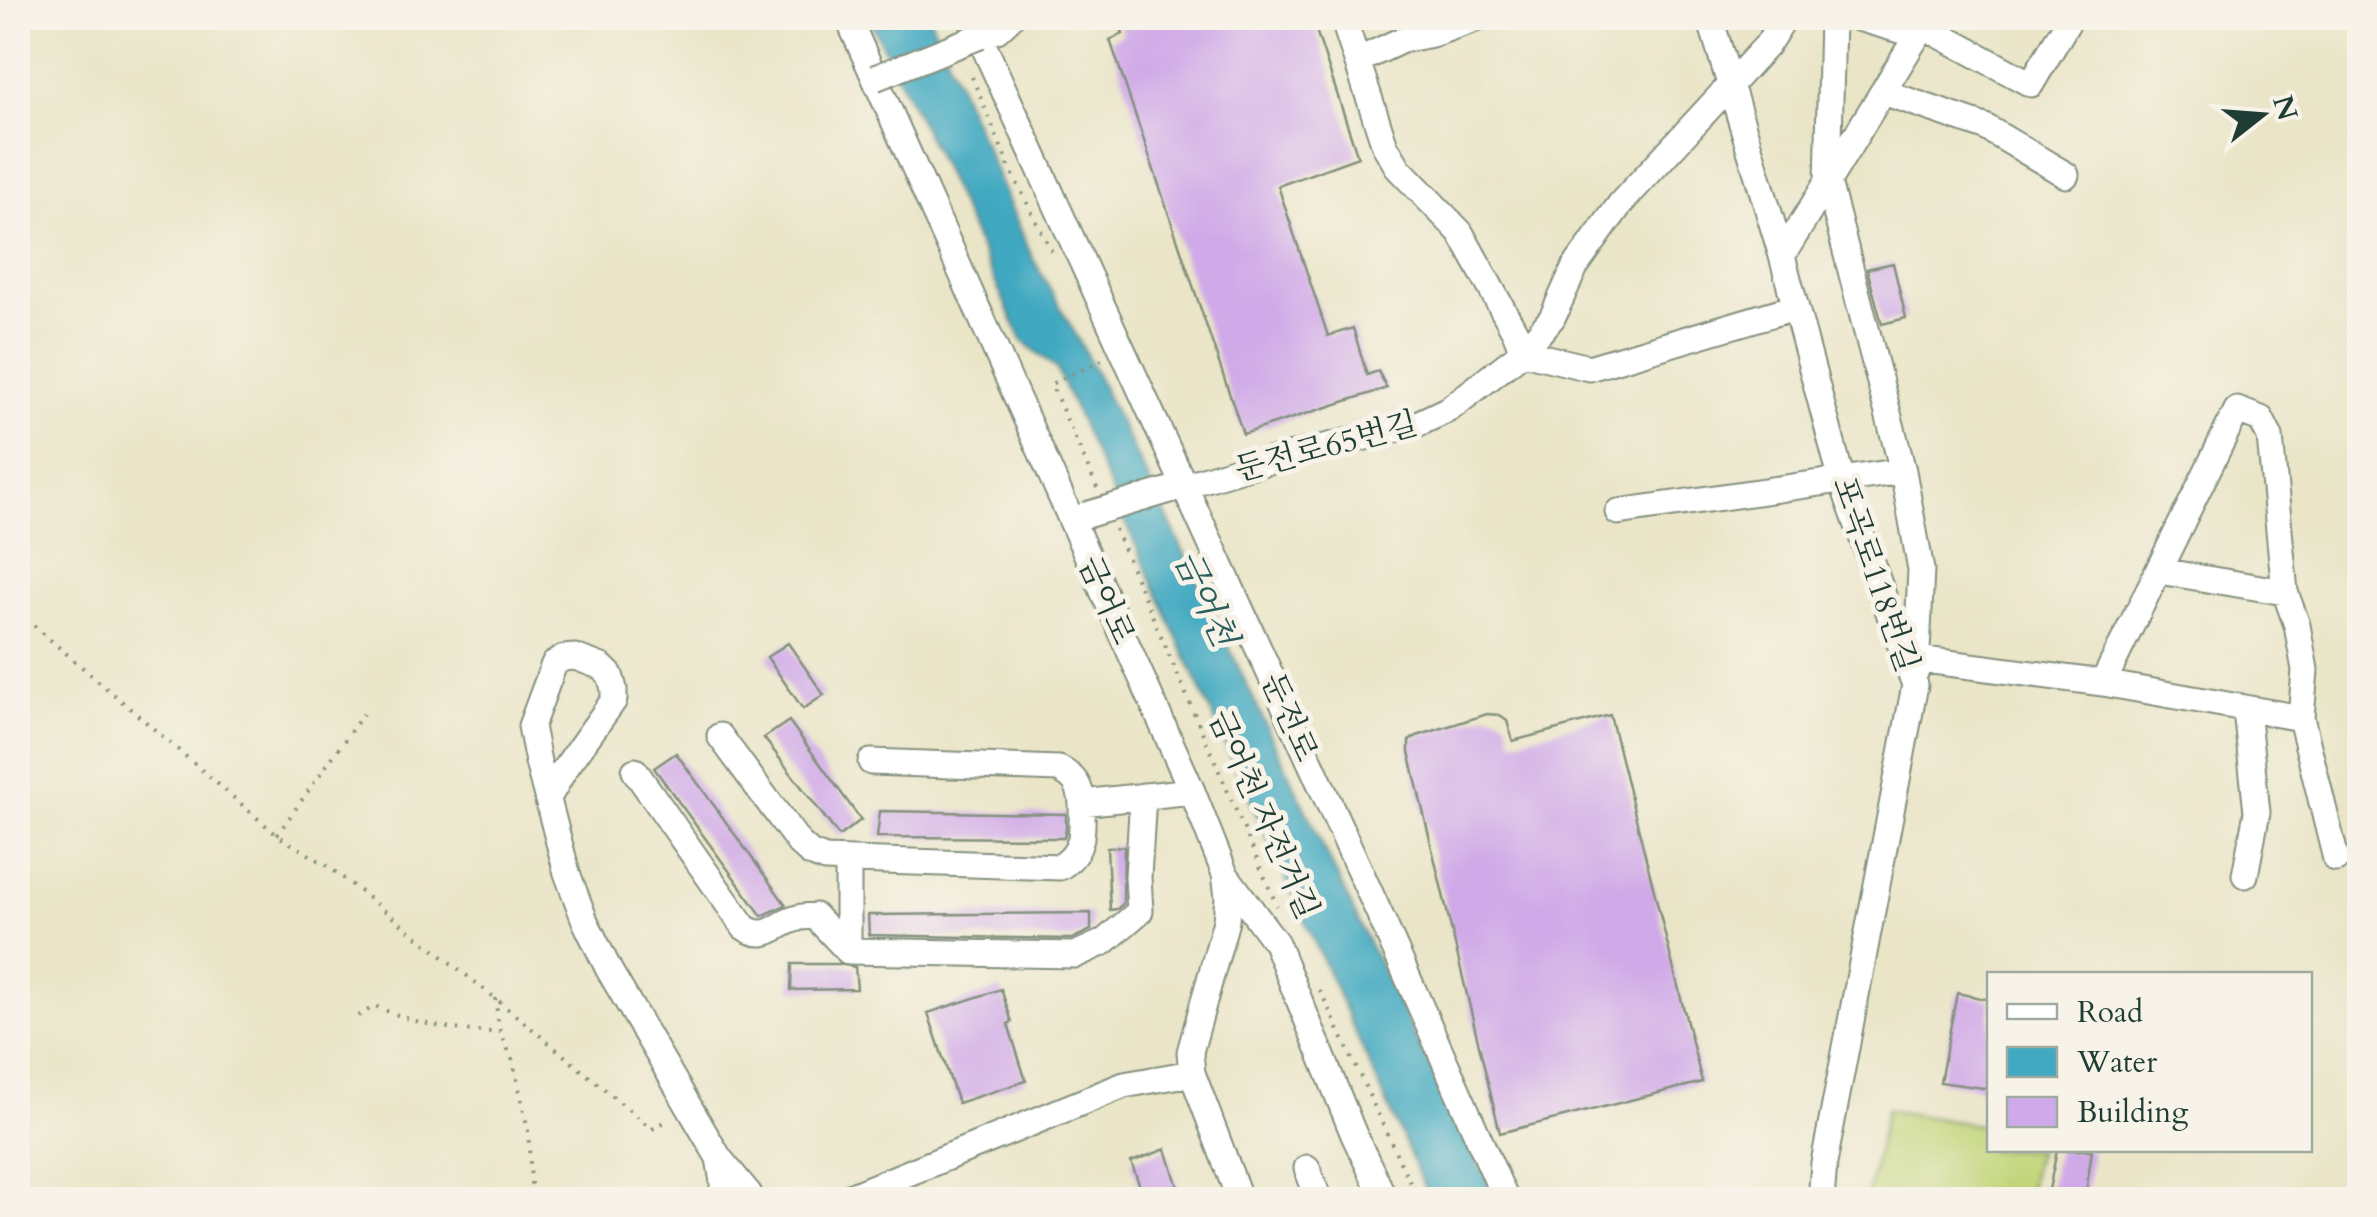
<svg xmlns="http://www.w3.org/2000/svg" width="2377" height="1217" viewBox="0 0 2377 1217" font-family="Cardo,'Noto Serif KR',serif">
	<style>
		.green { fill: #c1d477; stroke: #708856; stroke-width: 2.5 }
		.water { fill: #41a9c1; stroke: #30737a; stroke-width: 2.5 }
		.building { fill: #d0aae8 }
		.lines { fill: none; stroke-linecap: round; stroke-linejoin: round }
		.minor-casing { stroke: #84917e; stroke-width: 29 }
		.path { stroke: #84917e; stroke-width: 4; stroke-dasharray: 2.5 8; stroke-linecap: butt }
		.minor { stroke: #fff; stroke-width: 25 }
		.minor-bridge-casing { stroke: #84917e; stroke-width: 29; stroke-linecap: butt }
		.minor-bridge { stroke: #fff; stroke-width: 25 }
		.labels { text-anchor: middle; stroke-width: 10; stroke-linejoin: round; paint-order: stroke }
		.street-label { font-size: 32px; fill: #1f3d34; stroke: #f7f3e8 }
		.water-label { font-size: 35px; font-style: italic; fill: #295d5e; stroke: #f7f3e8 }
	</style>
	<rect width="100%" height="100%" fill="#f7f3e8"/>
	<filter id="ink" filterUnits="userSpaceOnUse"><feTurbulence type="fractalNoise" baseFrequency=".01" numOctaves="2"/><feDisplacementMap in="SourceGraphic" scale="20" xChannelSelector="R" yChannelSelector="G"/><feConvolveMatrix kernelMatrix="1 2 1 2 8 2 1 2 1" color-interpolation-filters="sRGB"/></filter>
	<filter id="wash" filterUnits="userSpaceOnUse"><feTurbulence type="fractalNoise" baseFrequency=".0048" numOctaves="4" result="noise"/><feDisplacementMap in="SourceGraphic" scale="40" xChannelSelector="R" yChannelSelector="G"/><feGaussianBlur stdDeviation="2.25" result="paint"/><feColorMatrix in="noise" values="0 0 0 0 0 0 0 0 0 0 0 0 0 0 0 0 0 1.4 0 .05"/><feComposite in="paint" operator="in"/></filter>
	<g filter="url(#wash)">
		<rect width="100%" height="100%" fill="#eae5c7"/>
		<path class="green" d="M1886,1110l103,17 1,23h47l-10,49h-160z"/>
		<path class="water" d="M869,18h61l102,239 49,87 106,214 184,390 125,251h-66l-374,-831 -34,-28 -84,-182z"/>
		<g id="blocks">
			<path class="building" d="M1127,18h185l46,139 -80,29 50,150 25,-8 14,47 11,-4 9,17 -144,46 -133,-394 13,-6 -5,-14z
				M1893,263l13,55 -24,6 -15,-55z
				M788,643l36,52 -21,14 -36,-52z
				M1487,714l12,1 8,6 6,20 97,-26 92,367 -202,51 -91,-381v-11l8,-5z
				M789,721l72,99 -22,16 -75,-98z
				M676,753l110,152 -24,11 -108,-148z
				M880,811l186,3v15l-2,9 -187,-1z
				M1124,846l-1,58 -6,5 -7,1 -3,-62z
				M1091,913v17l-19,9 -203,-4 -1,-20z
				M792,964h47l16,3 2,22 -66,1z
				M1001,989l11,33 -4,2 18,57 -68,22 -30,-90z
				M1957,993l33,7v89l-50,-7z
				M1166,1149l16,51h-37l-14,-38z
				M2057,1150h35l-7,50h-38z"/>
		</g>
	</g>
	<g filter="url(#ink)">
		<use href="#blocks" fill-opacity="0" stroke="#84917e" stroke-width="2.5"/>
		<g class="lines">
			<g class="minor-casing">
				<path id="minor" d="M848,18l344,773 33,83 3,23 -2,24 -36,131 2,21 48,127
					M971,18l409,897 126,285
					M1343,18l42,128 14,23 61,63 55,100 8,20 29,-34 23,-51 46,-64 146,-158 17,-27
					M1710,18l72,238 60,225 73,204 -91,478 -3,37
					M1832,18l-4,164 75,289 18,99 -5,101
					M1858,18l59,17
					M1923,26l108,58 39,-66
					M980,36l17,-6 13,-12
					M1357,61l45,-21 30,-6 46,-16
					M1883,92l102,35 81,48
					M1782,256l146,-238
					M1170,490l79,-24 168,-42 32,-15 74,-57 66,16 206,-61
					M1618,512l285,-41
					M2159,571l126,21
					M1917,659l186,24 198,35
					M2103,683l134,-273 24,9 9,18 15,155 12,33 8,45 -4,48 35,141
					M720,736l79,107 11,10 15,6 235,8c26,-16 22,-37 22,-64
					M871,762l188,7c16,8 21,16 23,34l110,-12
					M635,771l109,156c23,16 32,-4 54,-9 5,-2 11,-1 17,-2l33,35 227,4 29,-13 36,-31 -2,-34 5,-81
					M548,798l16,-28 50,-70v-11l-4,-14 -8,-8 -27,-10 -12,1 -9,6 -23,62 7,36 29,111 18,48 24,49 110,188
					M848,860v91
					M1225,874l51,69 78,192 31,65
					M2245,875l12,-63 -11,-102
					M1307,1168l12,32
					M723,1200v-18l-4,-24 30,36
					M842,1200l282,-115 68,-12"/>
			</g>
			<path class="path" d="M972,77l38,92 43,85
				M1097,488l-46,-104 51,-24
				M1115,529l162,377
				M18,612l259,223 51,31 167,132 157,131 18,-10
				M277,835l86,-121
				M1320,990l98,210
				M495,998l5,34 13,29 15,69 4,70
				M358,1016l17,-10c40,18 81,26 125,26"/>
			<use href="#minor" class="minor"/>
			<g class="minor-bridge-casing">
				<path id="minor-bridge" d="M875,78l105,-42
					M1086,515l84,-25"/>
			</g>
			<use href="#minor-bridge" class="minor-bridge"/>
		</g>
	</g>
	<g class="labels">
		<g class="street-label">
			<text transform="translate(1326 446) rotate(-15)" y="11">둔전로65번길</text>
			<text transform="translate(1876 574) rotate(71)" y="11">포곡로118번길</text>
			<text transform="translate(1107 600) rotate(66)" y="11">금어로</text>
			<text transform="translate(1290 717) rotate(66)" y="11">둔전로</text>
			<text transform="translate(1264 814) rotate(66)" y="11">금어천 자전거길</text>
		</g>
		<g class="water-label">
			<text transform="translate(1206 598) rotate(65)" y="12">금어천</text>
		</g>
	</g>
	<rect width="2377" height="1217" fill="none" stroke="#f7f3e8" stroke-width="60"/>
	<rect x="1987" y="972" width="325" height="180" fill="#f7f3e8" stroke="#a1aaa0" stroke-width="2.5"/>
	<rect x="2007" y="1004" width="50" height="15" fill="#ffffff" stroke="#a1aaa0" stroke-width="2.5"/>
	<text x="2077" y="1022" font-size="30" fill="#1f3d34">Road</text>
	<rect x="2007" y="1047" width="50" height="30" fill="#41a9c1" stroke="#a1aaa0" stroke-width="2.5"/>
	<text x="2077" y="1072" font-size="30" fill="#1f3d34">Water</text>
	<rect x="2007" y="1097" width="50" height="30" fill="#d0aae8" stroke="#a1aaa0" stroke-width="2.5"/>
	<text x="2077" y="1122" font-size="30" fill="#1f3d34">Building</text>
	<g transform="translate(2262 115) rotate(73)" stroke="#f7f3e8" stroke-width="8" paint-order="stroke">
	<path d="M0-8L18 38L0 25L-18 38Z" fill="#1f3d34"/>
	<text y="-15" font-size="28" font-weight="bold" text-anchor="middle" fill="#1f3d34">N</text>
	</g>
</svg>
